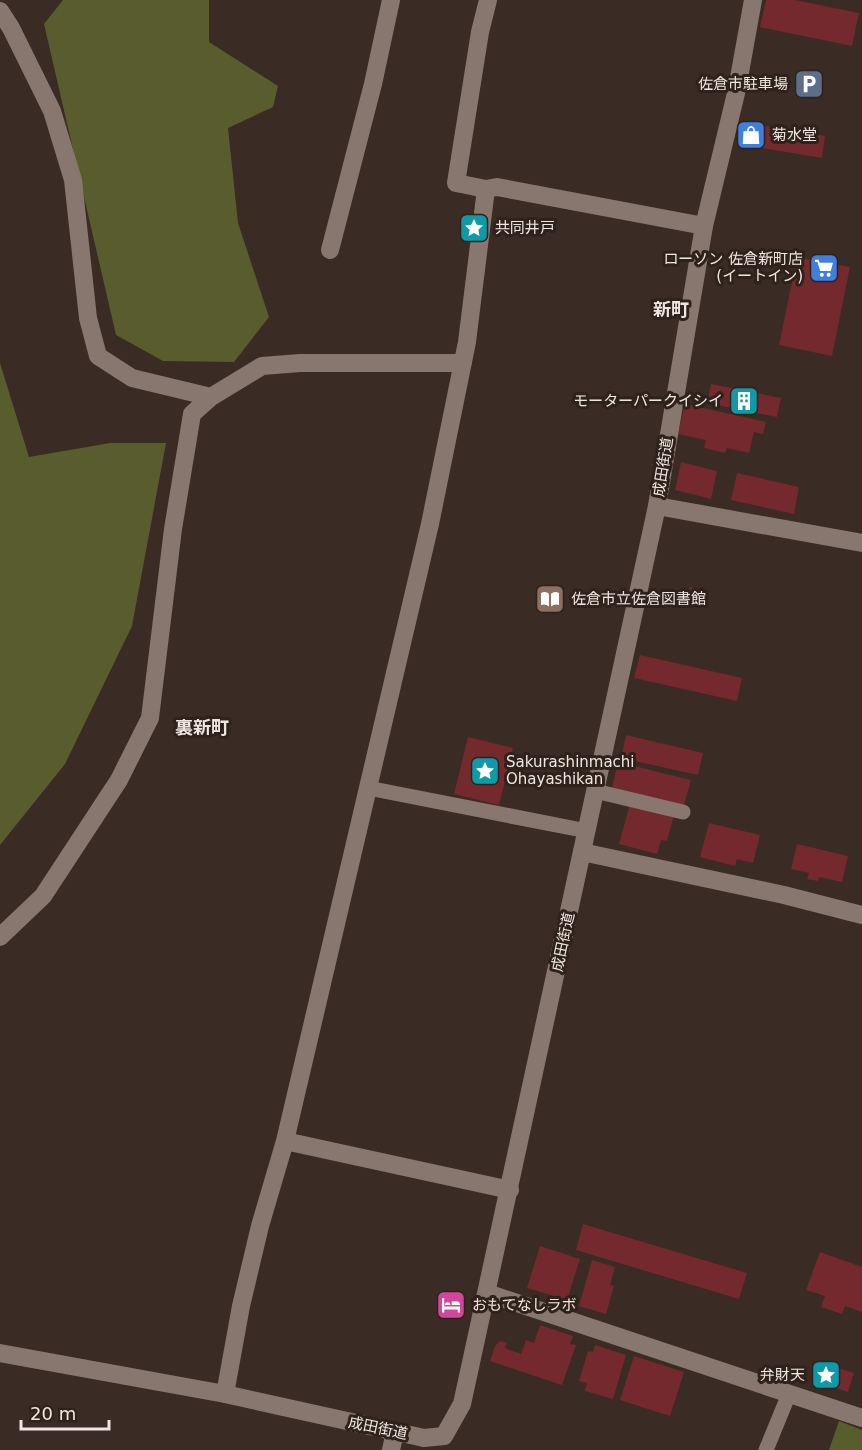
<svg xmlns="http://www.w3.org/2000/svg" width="862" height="1450" viewBox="0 0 862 1450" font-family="'DejaVu Sans','Noto Sans JP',sans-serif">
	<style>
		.green { fill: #595c2c }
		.building { fill: #73292d }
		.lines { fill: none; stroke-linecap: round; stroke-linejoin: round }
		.service { stroke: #88776e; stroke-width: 15 }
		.minor { stroke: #88776e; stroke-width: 18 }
		.tertiary { stroke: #88776e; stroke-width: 18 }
		.labels { text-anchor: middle; stroke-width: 6; stroke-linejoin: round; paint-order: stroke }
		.poi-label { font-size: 15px; fill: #f0e6e1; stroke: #2f221a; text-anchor: start }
		.street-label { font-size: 15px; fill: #f0e6e1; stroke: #2f221a }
		.quarter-label { font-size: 18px; font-weight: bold; fill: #f0e6e1; stroke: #2f221a }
	</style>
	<rect width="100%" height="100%" fill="#3a2b24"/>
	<path class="green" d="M63,0h146v42l69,44 -5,21 -45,21 10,95 31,94 -35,45 -71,-1 -47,-26 -72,-311z
		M0,363l29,94 81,-14h56l-34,183 -67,138 -65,81z
		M839,1421l23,9v20h-33z"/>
	<path class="building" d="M766,0h29l64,13 -7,33 -92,-19z
		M747,123l78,13 -3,22 -78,-13z
		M797,257l53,10 -18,89 -53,-11z
		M711,384l70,14 -4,19 -70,-14z
		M685,404l81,18 -3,12 -9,-2 -5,21 -22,-5 -2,5 -21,-5 2,-8 -28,-6z
		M681,462l36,9 -6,28 -36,-9z
		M737,473l62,14 -5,27 -63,-14z
		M690,587l18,6 -3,10 -19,-6z
		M675,588l11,3 -3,10 -11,-3z
		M640,655l102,23 -5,23 -103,-23z
		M626,735l77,18 -5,22 -77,-17z
		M468,737l45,11 -14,57 -45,-11z
		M618,762l73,18 -7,25 -72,-17z
		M630,804l44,11 -7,26 -6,-1 -4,14 -38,-10z
		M709,823l51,12 -7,28 -16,-4 -2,7 -35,-9z
		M797,844l51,12 -6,26 -23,-5 -1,4 -11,-2 2,-6 -18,-4z
		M583,1224l164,49 -8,26 -163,-49z
		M540,1246l40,13 -13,41 -40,-12z
		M820,1252l42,15v45l-17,-6 -3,8 -21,-7 4,-11 -19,-6z
		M592,1260l23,7 -5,18 4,1 -8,28 -27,-8z
		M540,1325l33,11 -3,8 6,1 -14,40 -72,-24 5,-15 5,-5 7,2 -2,5 16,6 5,-14 8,3z
		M595,1345l31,10 -13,44 -28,-8 2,-8 -8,-2 9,-30 5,1z
		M634,1356l50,16 -14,44 -50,-16z
		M838,1368l16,5 -6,19 -16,-5z"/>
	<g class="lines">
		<path class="service" d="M368,788l219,43
			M595,791l88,21
			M766,1450l23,-56"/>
		<path class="minor" d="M488,0l-8,32 -24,151 30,6 11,-2 207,39
			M0,11l11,17 41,83 21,69 15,138 10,38 34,22 79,19
			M330,250l43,-166 18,-84
			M657,506l205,37
			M582,852l202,43 78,20
			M0,937l43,-41 76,-116 31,-62 23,-189 19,-115 19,-17 51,-31 38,-3h163
			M285,1141l225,49
			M487,1293l375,125
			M225,1394l16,-88 19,-80 25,-85 145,-617 37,-182 19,-153
			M391,1450l4,-18"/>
		<path class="tertiary" d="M0,1353l225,41 199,44 20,-2 18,-32 195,-898 47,-280 33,-137 16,-89"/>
	</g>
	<defs>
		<g id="parking-square" transform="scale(1.5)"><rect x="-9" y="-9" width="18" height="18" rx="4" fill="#5c6f8a" stroke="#2f221a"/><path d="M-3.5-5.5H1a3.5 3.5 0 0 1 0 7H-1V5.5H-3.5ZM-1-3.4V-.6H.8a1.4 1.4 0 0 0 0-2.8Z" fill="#fff"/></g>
		<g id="shop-square" transform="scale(1.5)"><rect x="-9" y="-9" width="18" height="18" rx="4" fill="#3f7fe0" stroke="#2f221a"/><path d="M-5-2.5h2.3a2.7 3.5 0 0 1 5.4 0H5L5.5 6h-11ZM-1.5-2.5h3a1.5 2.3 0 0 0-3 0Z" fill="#fff"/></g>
		<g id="sight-square" transform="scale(1.5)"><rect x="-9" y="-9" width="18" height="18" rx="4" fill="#0f9aa8" stroke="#2f221a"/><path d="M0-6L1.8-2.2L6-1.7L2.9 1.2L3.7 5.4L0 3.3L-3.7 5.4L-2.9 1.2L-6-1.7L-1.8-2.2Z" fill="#fff"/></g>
		<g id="supermarket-square" transform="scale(1.5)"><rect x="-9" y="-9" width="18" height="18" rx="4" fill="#3f7fe0" stroke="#2f221a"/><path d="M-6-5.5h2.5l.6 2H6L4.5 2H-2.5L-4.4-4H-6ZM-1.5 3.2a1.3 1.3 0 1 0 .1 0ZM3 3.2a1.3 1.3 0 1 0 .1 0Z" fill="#fff"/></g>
		<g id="building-square" transform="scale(1.5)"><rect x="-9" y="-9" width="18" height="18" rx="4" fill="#0f9aa8" stroke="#2f221a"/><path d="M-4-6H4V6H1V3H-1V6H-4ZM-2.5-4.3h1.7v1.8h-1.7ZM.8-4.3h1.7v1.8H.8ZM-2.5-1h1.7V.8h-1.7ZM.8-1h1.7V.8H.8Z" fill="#fff"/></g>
		<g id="library-square" transform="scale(1.5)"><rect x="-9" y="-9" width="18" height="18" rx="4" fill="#8d6e63" stroke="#2f221a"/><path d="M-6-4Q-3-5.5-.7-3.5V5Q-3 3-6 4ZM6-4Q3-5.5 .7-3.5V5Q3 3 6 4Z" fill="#fff"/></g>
		<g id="hotel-square" transform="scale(1.5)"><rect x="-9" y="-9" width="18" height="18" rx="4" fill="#d1479c" stroke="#2f221a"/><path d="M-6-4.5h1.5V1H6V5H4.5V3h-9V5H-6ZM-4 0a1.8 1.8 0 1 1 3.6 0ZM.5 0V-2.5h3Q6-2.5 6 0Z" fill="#fff"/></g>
	</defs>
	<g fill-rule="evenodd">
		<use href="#parking-square" x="809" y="84"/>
		<use href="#shop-square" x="751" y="135"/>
		<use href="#sight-square" x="474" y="228"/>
		<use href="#supermarket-square" x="824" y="268"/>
		<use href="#building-square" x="744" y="401"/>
		<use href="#library-square" x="550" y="599"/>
		<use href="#sight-square" x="485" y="771"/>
		<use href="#hotel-square" x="451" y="1305"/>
		<use href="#sight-square" x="826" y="1375"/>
	</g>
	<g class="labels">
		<g class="poi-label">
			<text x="788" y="89" text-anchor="end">佐倉市駐車場</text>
			<text x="772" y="140">菊水堂</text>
			<text x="495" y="233">共同井戸</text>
			<text x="803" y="264" text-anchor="end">ローソン 佐倉新町店<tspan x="803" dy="17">(イートイン)</tspan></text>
			<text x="723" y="406" text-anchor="end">モーターパークイシイ</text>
			<text x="571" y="604">佐倉市立佐倉図書館</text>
			<text x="506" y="767">Sakurashinmachi<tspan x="506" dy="17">Ohayashikan</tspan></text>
			<text x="472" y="1310">おもてなしラボ</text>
			<text x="805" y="1380" text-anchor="end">弁財天</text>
		</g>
		<g class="street-label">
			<text transform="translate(663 467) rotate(-81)" y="5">成田街道</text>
			<text transform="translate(563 942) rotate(-78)" y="5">成田街道</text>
			<text transform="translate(378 1428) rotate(12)" y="5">成田街道</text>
		</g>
		<g class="quarter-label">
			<text x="671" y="316">新町</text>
			<text x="202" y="734">裏新町</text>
		</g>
	</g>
	<path d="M21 1420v9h88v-9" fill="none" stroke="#f0e6e1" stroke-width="3"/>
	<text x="30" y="1420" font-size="18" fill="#f0e6e1" stroke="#2f221a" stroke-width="4.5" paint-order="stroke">20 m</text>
</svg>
